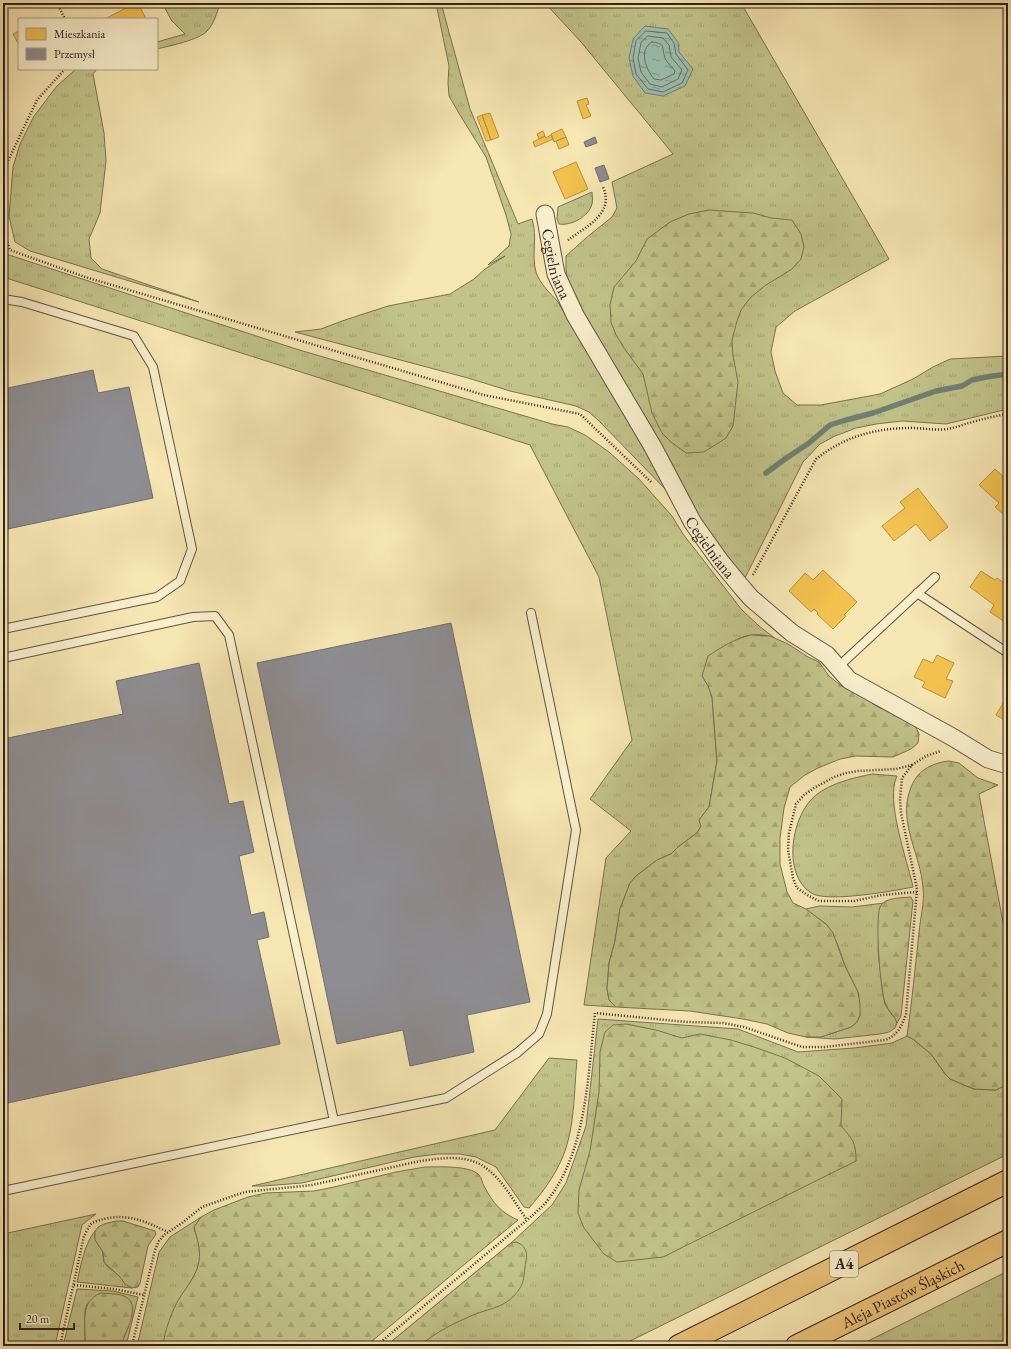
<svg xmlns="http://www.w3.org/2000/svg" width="1011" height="1349" viewBox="0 0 1011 1349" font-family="'EB Garamond',serif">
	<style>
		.grass { fill: url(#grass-tufts); stroke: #787253 }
		.forest { fill: url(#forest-firs); stroke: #787253 }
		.water { fill: url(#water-ripples); stroke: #718075 }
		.homes { fill: #f2c14e; stroke: #b7913f }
		.industry { fill: #8d8d92; stroke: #706d6f }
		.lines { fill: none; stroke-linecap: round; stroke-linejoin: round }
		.shore { stroke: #667066; stroke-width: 1 }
		.stream { stroke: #718075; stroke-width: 5.5 }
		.lane-casing { stroke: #605342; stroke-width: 10 }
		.street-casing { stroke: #605342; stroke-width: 19 }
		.highway-casing { stroke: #2e221d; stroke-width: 24 }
		.path { stroke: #2e221d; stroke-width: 2.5; stroke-dasharray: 1 2; stroke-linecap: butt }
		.lane { stroke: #f9efcd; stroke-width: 8 }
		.street { stroke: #f9efcd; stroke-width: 17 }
		.highway { stroke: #ebc379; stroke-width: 22 }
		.labels { text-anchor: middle; stroke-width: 4; stroke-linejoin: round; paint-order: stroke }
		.shield { fill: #f9efcd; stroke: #6b6052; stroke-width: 1 }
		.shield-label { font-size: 15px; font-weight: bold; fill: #2e221d }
		.street-label { font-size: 16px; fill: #2e221d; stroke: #f9efcd }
	</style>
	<defs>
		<pattern id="grass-tufts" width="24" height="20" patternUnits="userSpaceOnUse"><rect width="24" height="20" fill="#c1c389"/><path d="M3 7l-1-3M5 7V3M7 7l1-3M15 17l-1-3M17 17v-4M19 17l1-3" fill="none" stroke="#a6a776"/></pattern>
		<pattern id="forest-firs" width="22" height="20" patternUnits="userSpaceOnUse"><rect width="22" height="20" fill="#c1c389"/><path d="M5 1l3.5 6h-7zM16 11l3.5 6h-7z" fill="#a6a776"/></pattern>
		<pattern id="water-ripples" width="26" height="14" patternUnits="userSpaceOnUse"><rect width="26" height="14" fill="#9dbfb0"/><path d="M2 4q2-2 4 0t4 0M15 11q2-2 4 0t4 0" fill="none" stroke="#809b8f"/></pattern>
	</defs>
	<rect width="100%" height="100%" fill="#f6e6b2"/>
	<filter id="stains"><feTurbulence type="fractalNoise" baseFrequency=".005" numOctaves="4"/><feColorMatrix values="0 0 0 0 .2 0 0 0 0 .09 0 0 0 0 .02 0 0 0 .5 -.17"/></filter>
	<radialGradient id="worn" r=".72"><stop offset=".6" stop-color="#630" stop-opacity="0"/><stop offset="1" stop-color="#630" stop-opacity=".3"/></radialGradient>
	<path class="grass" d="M162,3h58c-3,10 -6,21 -13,28 -8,9 -38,15 -50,18v-7l28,-8 -13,-13z
		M436,3h5l29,106 48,115 14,-5c6,18 -1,35 4,53 4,12 14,21 22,30l113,193 -73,-75 -9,-8 -13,-6 -66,-15 -42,-13 -173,-46 26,-3 21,-8 46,-15 62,-12 24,-15 11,-10 20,-13 -17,9 21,-19 2,-12 -5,-19 -20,-58 -26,-42 -11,-19 -1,-13 1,-17z
		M545,3h196l148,256 -94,52 -19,16 -5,25 4,19 8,22 14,12h24l59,-11 33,-15 20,-12 17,-8 58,-3v53l-62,15 -44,-3 -26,3 -20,4 -21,8 -15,8 -17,18 -58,116 -37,-47 -12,-19 -127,-221 -3,-22v-13l20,-18 26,-21 5,-9 -5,-26 61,-28 -92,-112z
		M76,69h21l-4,5 11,59 2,28 -6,52 -11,26 2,19 11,11 97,33 -169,-51 -15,-9 -6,-26 4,-49 7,-23 14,-28 23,-30z
		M592,192c0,4 1,8 0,12 -3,12 -20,22 -33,20l-2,-5 1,-12z
		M3,253l293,96 256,75 16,3 17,8 24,17 30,27 33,37 11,18 59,76 17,16 17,13c-10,-5 -25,-6 -36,-1 -7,3 -31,30 -38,38l6,9 4,12 5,64 -8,46 -10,13 2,6 -4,7 -19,14 -7,7 -14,6 -21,16 -6,7 -10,26 -5,32 -6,22 -2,26 2,11 7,7 -32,-2 22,-147 25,-27 -41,-32 42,-59 -33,-163 -69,-132 -527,-168z
		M872,774l25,2c-12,24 10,83 16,111 -20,4 -86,16 -102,6 -30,-20 -19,-79 5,-98 15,-12 37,-17 56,-21z
		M884,903l-4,4 -2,44 5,44 2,9 7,11 4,3 1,5 -2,5 -6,4 -9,2 -45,5 -29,-2h15l30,-10 6,-5 3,-7 -2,-23 -13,-26 -8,-23 -10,-18 -21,-16 13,-3 33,1z
		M598,1019l140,10 60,23 56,-4 38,-5 15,-7 6,3 18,15 15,21 4,4 24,10 22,1 12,-6v70l-388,192h-234l125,-103 41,-38 14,-22 20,-57z
		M549,1058l28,2c-3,29 -2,60 -11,88 -7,22 -22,43 -37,60l-5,-1 -28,-40 -20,-10 -16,-3h-22l-24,3 -112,26 -39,3h-11l243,-56z
		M96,1214l-8,6 -6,5 -27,121h-52v-112z
		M201,1217l-7,11 5,16 1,16 -3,10 -8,15 -25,57 -1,4h-26l22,-94 11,-15z
		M95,1231c-1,11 5,12 8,21 0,3 0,6 1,9 3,8 12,11 17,16 4,4 6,8 11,11l-55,-6c4,-17 7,-37 18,-51z
		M1008,1271v75h-150z
		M77,1289l36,2 25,6 -12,49h-5l4,-13 4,-7 -42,-22 -2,6v33l-1,3h-21z"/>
	<path class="forest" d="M709,210l44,3 18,5 21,2 9,14 3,13 -3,12 -9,10 -26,16 -15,12 -10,13 -4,11 -5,19 1,16 5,26 -5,44 -7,12 -22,14 -18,1 -15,-11 -9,-9 -10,-20 -9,-39 -19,-26 -8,-13 -5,-13 -1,-17 4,-18 22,-26 11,-22 23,-17 19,-8z
		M751,635l19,1 18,8 20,13 11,5 10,14 11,9 26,13 10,8 39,19 4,9 -1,9 -7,6 -18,8 -37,-1 -16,3 -22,9 -13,7 -15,12 -6,21 -4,30v26l7,28 6,11 13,6 21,16 6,8 12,33 13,26 2,12v11l-3,7 -6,5 -30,10h-15l-18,-4 -21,-9 -24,-5 -53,-8 -74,-4 -7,-7 -2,-11 2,-26 6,-22 5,-32 10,-26 6,-7 21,-16 14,-6 7,-7 19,-14 4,-7 -2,-6 10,-13 8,-46 -5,-64 -4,-11 -6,-10 6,-20c14,-9 26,-17 43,-21z
		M949,761l10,2 19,15 20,7 -19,9 29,155v135l-12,6 -22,-1 -24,-10 -4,-4 -15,-21 -18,-15 -6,-3c5,-34 8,-68 12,-103 1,-14 6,-32 4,-45 -2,-33 -25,-65 -13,-98 6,-19 21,-27 39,-29z
		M911,897l2,4 -12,115 -4,7c-2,-7 -8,-11 -11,-18 -6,-11 -11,-86 -6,-98 4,-10 22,-9 31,-10z
		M626,1024l30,6 26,8 18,-4 31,6 23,7 31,11 34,18 23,23 -1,27c12,13 15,17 15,35l-193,96 -46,5 -13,-8 -20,-26 -6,-15 1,-23 11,-39 9,-59 1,-40 5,-20 8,-7z
		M425,1167c13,0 45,-2 54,8 3,3 3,8 5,11 9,17 17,27 34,34l-152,126h-203c1,-13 9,-36 16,-47 7,-12 18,-23 20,-38 2,-11 -2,-23 -5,-34l7,-10 13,-7 34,-13 18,-4 48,-2 20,-4 62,-15z
		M116,1221h7l32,10 1,3 -8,12 -8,37 -2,4 -6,1 -7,-4 -5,-7 -13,-12 -3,-3 -1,-10 -8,-12v-9l3,-4 6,-3z
		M516,1242c9,3 12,10 10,19 -2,9 -1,20 -6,27 -13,20 -27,19 -47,27 -18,8 -38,17 -53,31h-34l125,-103z
		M101,1293c7,1 19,0 25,4 16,9 -2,37 -5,49h-37l1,-3c1,-19 -6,-42 16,-50z"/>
	<path class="water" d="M645,26l23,3 10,13 1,10 14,17 -8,17 -22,10 -18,-3 -12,-17 -4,-18 4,-19z"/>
	<path class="homes" d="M135,3h3l8,16h-41z
		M19,31v14l-6,-11z
		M587,98l2,6 -3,1 5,11 -8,3 -6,-18z
		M490,113l9,24 -8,3 -9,-25z
		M482,115l9,25 -5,1 -9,-24z
		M562,129l4,8 -12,5 -3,-8z
		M543,131l2,5 -6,3 -2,-5z
		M551,135l2,4 -18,8 -2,-5 12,-6 1,2z
		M566,137l3,8 -10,4 -3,-8z
		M576,162l12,27 -23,10 -12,-27z
		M995,469l13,12v28l-5,5 -8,-7 4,-4 -20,-18z
		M918,488l30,39 -18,14 -14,-17 -22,17 -12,-15 23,-18 -5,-6z
		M823,570l34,32 -13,13 2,1 -13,13 -16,-15 1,-1 -4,-4 -3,3 -22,-21 16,-18 8,7z
		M981,571l14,9 2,-2 11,8v35l-2,-1 -1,2 -15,-10 4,-7 -24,-18z
		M937,655l17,8 -8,16 7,2 -8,17 -23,-11 3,-5 -11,-5 9,-18 10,4z
		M1008,695v27l-12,-7z"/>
	<path class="industry" d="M3,96l5,8 -5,3z
		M595,137l2,6 -11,4 -2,-5z
		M604,165l5,14 -9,3 -5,-14z
		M93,370l5,23 31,-6 24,111 -150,32v-141z
		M451,623l79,379 -63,13 7,37 -64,14 -7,-36 -66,14 -80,-381z
		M199,663l30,141 14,-3 11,51 -15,4 12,59 13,-3 5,25 -12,3 23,104 -277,60v-365l120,-25 -7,-33z"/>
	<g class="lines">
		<path class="shore" d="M646,31l21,2 7,10 2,11 12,16 -6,13 -19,9 -15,-3 -12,-15 -3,-16 3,-17z
			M648,36l15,2 6,7 2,12 11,13 -4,9 -16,8 -12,-3 -9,-12 -3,-14 3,-15z
			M652,42c15,2 9,5 13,16 2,5 7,9 10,13l-1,3 -13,6 -7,-1c-8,-10 -16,-29 -2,-37z"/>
		<path class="stream" d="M766,473l19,-14 24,-16 21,-18 16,-5 27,-7 63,-22 26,-5 10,-6 14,-3 22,-3"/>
		<g class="lane-casing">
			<path id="lane" d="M3,299l19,3 112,34 19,31 39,182 -12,32 -23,16 -154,32
				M917,593l91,60
				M3,658l190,-41 22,-1 14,19 105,486 -331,70
				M838,667l97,-90
				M334,1121l112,-23 71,-45 22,-19 8,-20 29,-184 -45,-217"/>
		</g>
		<g class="street-casing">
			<g id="street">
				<path id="s1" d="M545,214l11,60 19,41 78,132 40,76 27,38 24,29 7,8 41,35 35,22 22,25 105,58 34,21 20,6"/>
			</g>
		</g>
		<g class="highway-casing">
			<g id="highway">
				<path d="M679,1346l329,-165"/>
				<path id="s2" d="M797,1346l211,-105"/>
			</g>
		</g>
		<path class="path" d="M57,3l8,16
			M3,217l3,-52 31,-65 28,-31
			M3,228l7,22 75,27 399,118 96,19 71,68
			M568,240c18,-13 47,-27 35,-53
			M3,248l6,2
			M753,575l63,-116c27,-21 55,-30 90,-31 15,-1 31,4 46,0 6,-1 12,-4 17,-5 13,-4 26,-7 39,-9
			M912,765l-16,4 -38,2 -12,2 -12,4 -20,11 -10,7 -8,9 -7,29 -1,17 5,28 4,10 12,8 10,5h35l28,-6 35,-3
			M74,1285l40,4 30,6
			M60,1346l24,-110c2,-3 4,-8 6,-11 4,-4 10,-5 14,-6 25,-6 42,3 64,13
			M132,1346l23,-96 4,-9 5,-6 18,-12 20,-16 31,-11 12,-4 67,-7 108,-24c15,-2 33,-5 49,-1 27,6 43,39 58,60
			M376,1346l151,-126c7,-6 14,-12 20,-19 40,-50 41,-127 48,-188l91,9 37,1 21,4 58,20h22l61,-7c12,-4 17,-14 21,-26l11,-125 -16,-76 -1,-14 2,-21 10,-13 14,-9 15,-5
			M999,1346l9,-3"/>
		<use href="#lane" class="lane"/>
		<use href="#street" class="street"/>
		<use href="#highway" class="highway"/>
	</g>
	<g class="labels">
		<rect class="shield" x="830" y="1251" width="28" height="26" rx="3"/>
		<g class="shield-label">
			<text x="844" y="1269">A4</text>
		</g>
		<g class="street-label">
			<text dy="6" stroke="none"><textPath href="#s1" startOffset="51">Cegielniana</textPath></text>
			<text dy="6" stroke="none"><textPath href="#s1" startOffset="375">Cegielniana</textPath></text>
			<text dy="6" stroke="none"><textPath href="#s2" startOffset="118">Aleja Piastów Śląskich</textPath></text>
		</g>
	</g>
	<rect width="1011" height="1349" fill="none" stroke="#f6e6b2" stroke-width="16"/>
	<rect x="4" y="4" width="1003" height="1341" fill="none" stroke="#2e221d" stroke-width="2"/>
	<rect x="8" y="8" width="995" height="1333" fill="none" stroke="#2e221d"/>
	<rect x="18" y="18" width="140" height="52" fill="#f9efcd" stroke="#a89d87"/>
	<rect x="26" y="28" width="20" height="12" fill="#f2c14e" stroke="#a89d87"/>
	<text x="54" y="38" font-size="12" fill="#2e221d">Mieszkania</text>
	<rect x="26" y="48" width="20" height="12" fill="#8d8d92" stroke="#a89d87"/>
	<text x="54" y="58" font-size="12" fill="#2e221d">Przemysł</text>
	<path d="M20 1323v6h54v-6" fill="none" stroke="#2e221d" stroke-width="2"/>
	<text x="26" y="1323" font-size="12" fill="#2e221d" stroke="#f9efcd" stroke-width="3" paint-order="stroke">20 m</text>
	<rect width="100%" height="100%" filter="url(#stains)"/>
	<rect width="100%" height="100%" fill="url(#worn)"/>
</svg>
